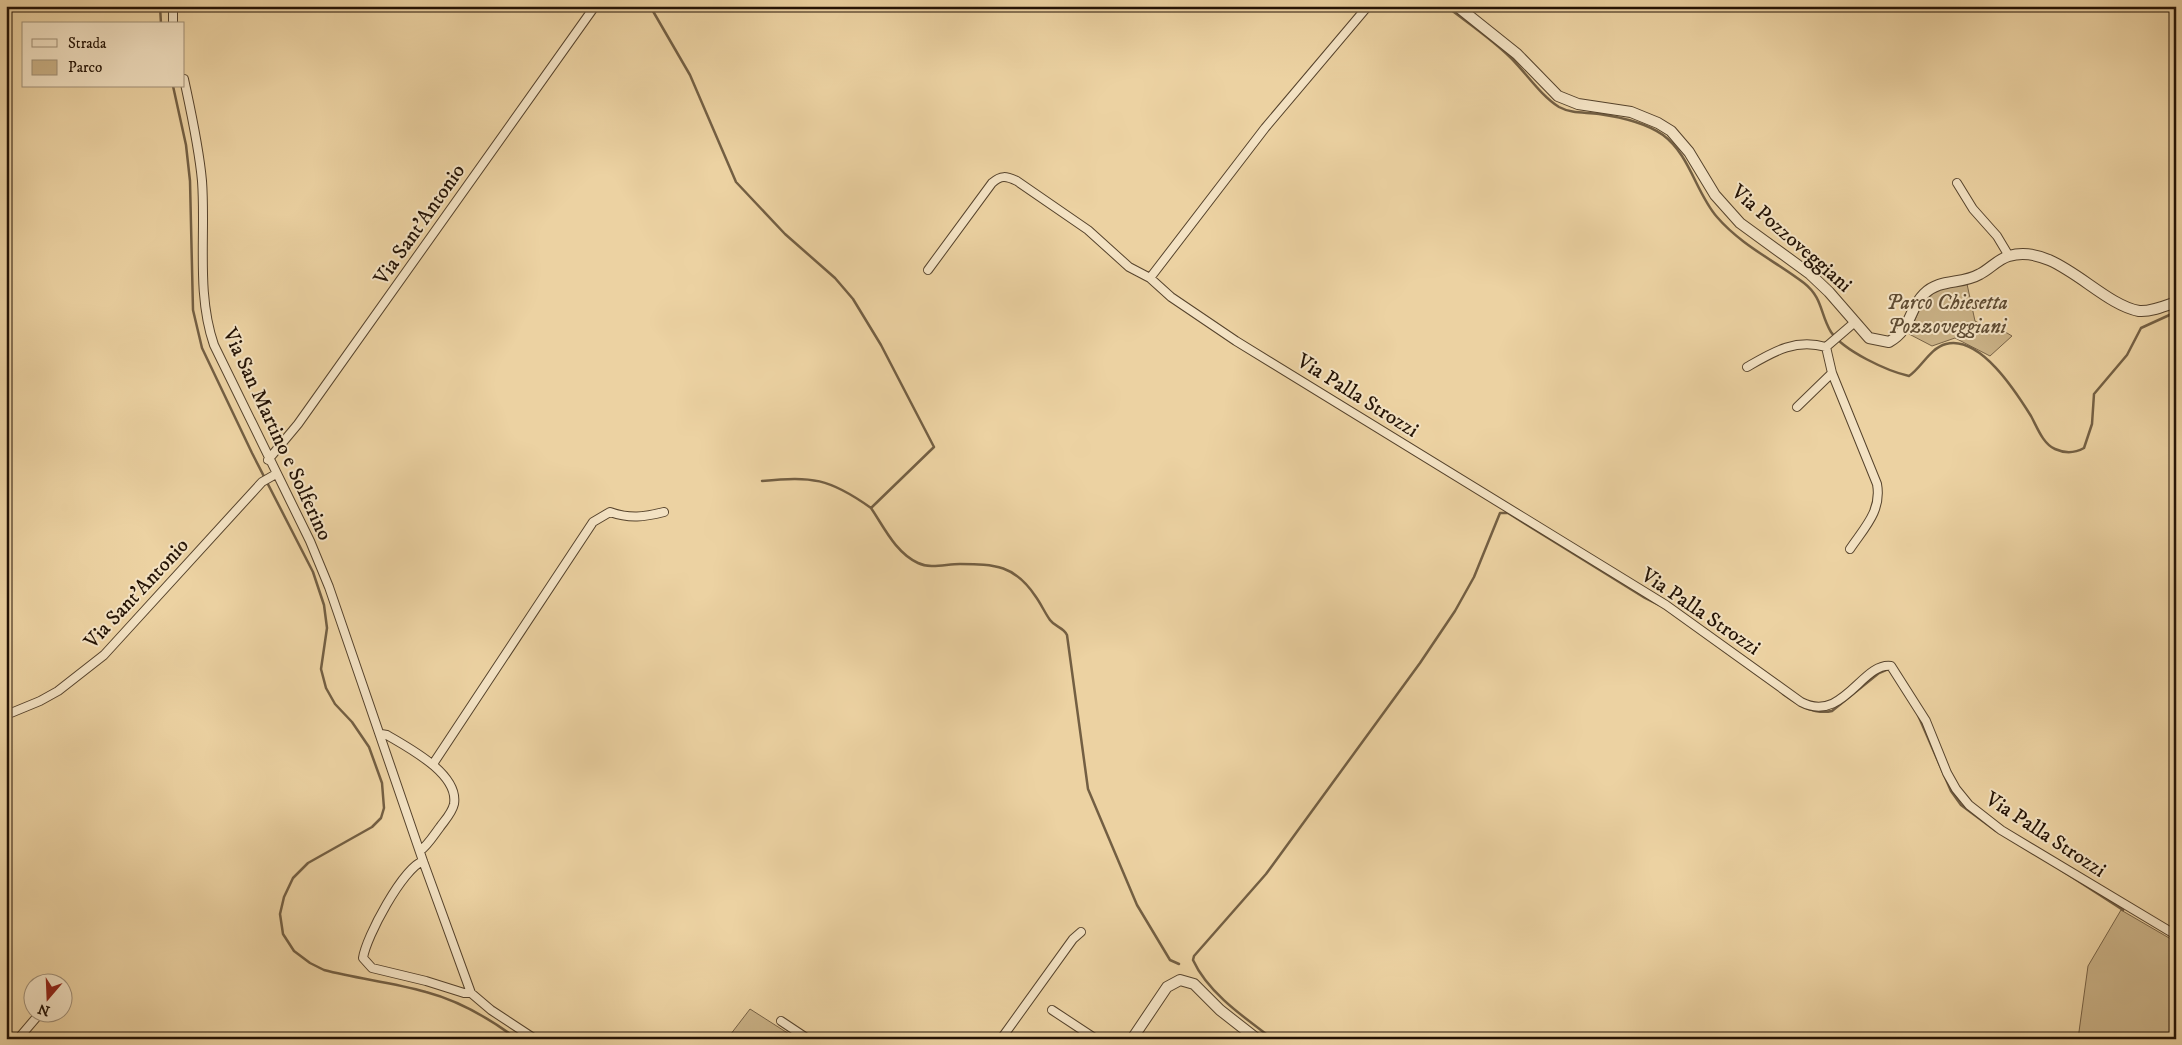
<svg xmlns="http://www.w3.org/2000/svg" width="2182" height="1045" viewBox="0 0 2182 1045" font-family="'IM FELL DW Pica',serif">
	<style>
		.green { fill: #cab287; stroke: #776246 }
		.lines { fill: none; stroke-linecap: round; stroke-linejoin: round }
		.stream { stroke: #735f43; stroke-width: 2.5 }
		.minor-casing { stroke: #56432c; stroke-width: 10 }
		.tertiary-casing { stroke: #56432c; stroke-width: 12 }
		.minor { stroke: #f3e2c3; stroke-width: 8 }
		.tertiary { stroke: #f3e2c3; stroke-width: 10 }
		.labels { text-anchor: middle; stroke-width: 4; stroke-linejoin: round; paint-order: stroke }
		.street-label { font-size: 21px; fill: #241305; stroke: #f3e2c3 }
		.park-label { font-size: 21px; font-style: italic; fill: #5e4b32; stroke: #f3e2c3 }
	</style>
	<rect width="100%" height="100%" fill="#ecd2a2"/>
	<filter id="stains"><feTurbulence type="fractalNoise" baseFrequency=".004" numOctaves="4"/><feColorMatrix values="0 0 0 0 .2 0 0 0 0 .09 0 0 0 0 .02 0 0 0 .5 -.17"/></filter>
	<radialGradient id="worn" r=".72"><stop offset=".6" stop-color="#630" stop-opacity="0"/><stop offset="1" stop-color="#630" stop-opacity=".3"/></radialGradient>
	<path class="green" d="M1967,284l8,37 11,6 6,-3 20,12 -22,20 -35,-18 -23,8 -23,-12 14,-33 14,-13z
		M2121,910l55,32v97h-98l10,-73z
		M750,1009l47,30h-70z"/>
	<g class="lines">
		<path class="stream" d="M160,6l1,18
			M650,6l40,69 46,107 49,52 50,44 18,21 28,46 53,102 -63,61c13,19 24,44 47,55 12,6 28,1 42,1 35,0 55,1 76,33 5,7 9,16 14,23 5,7 13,7 17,15l21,154 49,116 33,55 9,4
			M1446,6c22,17 46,33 65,52 15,15 30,38 48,49 13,7 26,5 40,7 21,3 47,9 64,21 27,20 33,58 54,82 24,28 58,44 87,66 19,15 16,31 27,49 13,19 56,39 78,44 13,-9 21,-28 37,-32 34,-9 70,48 85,72 6,11 12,28 24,33 11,5 20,4 29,-1l8,-24 2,-30 33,-39 14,-27 35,-16
			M173,86l13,59 4,36 3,129 9,38 50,105 61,119 11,33 3,23 -6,41 5,19 9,16 17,18 17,25 13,36 2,25 -3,10 -9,9 -64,36 -15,15 -9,19 -4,17 3,20 11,17 16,12 14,7c34,9 68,12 102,22 34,9 63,26 91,47
			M762,481c50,-5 67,-3 109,27
			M1783,694c14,10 31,21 49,17l47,-38 7,-3
			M1918,715l33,76 10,14 35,26
			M2061,870l62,40
			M1273,1039c-28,-21 -65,-46 -80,-79l1,-4 72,-82 154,-211 35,-52 19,-34 26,-64h8l137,85 14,7"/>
		<g class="minor-casing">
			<path id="minor" d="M173,24v-18
				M184,79c7,33 15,68 18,102 4,54 -6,112 12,164l96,196 19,46 94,274 48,132 20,17 44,29
				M1957,183l16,26 24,27 12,20
				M928,270l64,-87c9,-8 14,-7 25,-2l71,49 41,37 21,11 21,19 65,44 430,264 135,97c42,22 61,-40 90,-36l35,55 21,52 9,16 13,16 32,25 175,105
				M1150,278l115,-150 103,-122
				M1826,347l6,26 45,111c5,27 -13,44 -27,65
				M1747,367c26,-15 48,-29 79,-20l29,-25
				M1797,407l35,-34
				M268,460l30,-36 297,-418
				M6,715l34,-14 18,-10 46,-36 158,-173 14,-8
				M381,734l6,1c22,13 72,39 67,69 -2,9 -9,16 -14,23 -6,8 -12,18 -20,24
				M433,764l160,-242 17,-10c20,7 34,5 54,0
				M423,861c-20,7 -57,76 -60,97l9,10 54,13 38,12h7
				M1052,1010l44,29
				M781,1021l27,18
				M18,1039l23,-27
				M1001,1039l72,-100 8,-7"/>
		</g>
		<g class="tertiary-casing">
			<path id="tertiary" d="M1457,6l60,48 41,42 20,8 53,8 27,11 13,8 18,21 26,43 25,28 70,51 19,18 40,46 20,4c23,-13 19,-32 35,-48 16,-16 37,-9 56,-20 10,-5 18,-15 29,-18 46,-14 90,48 130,55 11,1 26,-5 37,-9
				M1132,1039l35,-52 13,-7 14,4 26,26 37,29"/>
		</g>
		<use href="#minor" class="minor"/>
		<use href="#tertiary" class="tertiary"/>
	</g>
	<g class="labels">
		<g class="street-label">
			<text transform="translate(419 224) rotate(-55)" y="7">Via Sant'Antonio</text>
			<text transform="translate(1792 238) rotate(41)" y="7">Via Pozzoveggiani</text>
			<text transform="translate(1358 395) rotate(32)" y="7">Via Palla Strozzi</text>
			<text transform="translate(278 434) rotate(65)" y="7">Via San Martino e Solferino</text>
			<text transform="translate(136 593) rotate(-47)" y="7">Via Sant'Antonio</text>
			<text transform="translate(1701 611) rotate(34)" y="7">Via Palla Strozzi</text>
			<text transform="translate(2046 834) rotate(33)" y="7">Via Palla Strozzi</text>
		</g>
		<g class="park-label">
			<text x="1947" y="309">Parco Chiesetta<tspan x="1947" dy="24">Pozzoveggiani</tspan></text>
		</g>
	</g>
	<rect width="2182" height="1045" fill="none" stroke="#ecd2a2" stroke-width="25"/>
	<rect x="8" y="8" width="2167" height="1030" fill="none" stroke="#241305" stroke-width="2.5"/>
	<rect x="12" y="12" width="2157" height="1020" fill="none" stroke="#241305"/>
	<rect x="22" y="22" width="162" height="65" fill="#f3e2c3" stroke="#a08f77"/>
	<rect x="32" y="39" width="25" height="8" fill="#f3e2c3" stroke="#a08f77"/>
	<text x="68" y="48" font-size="15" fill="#241305">Strada</text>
	<rect x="32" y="60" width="25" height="15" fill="#cab287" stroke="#a08f77"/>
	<text x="68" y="72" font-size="15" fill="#241305">Parco</text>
	<g transform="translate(48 998) rotate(199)"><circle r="24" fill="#f3e2c3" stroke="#a08f77"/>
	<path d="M0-4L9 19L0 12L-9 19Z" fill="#8f2418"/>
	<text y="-8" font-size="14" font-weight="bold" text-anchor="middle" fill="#241305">N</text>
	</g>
	<rect width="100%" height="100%" filter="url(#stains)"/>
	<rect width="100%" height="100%" fill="url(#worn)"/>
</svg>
